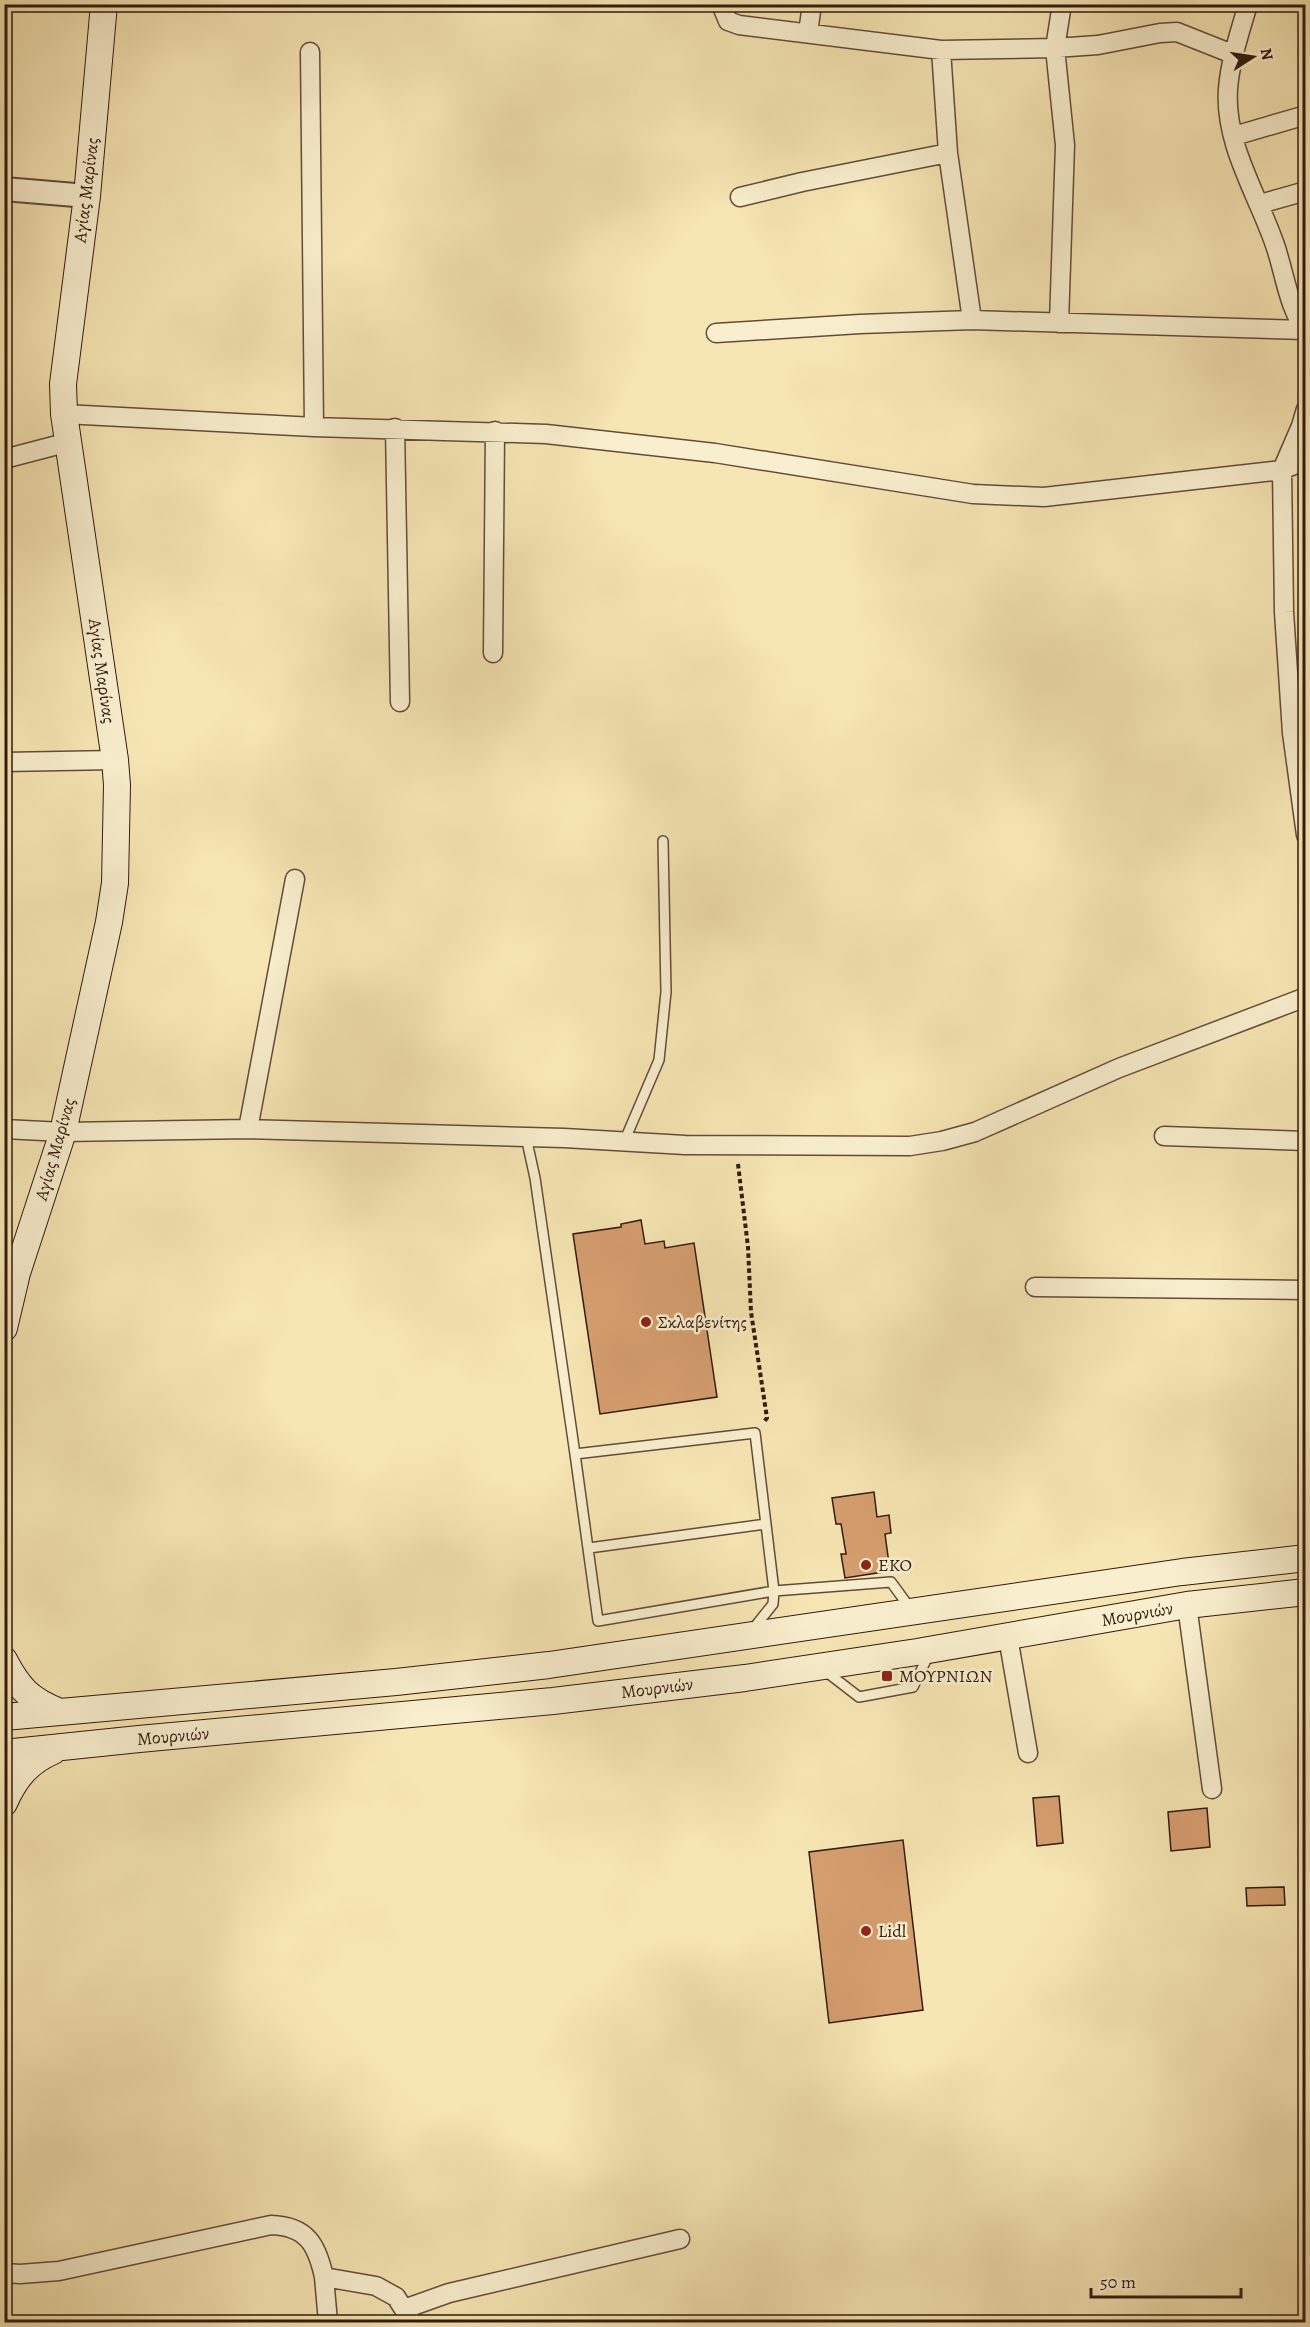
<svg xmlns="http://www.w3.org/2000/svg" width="1310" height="2327" viewBox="0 0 1310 2327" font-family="Alegreya,serif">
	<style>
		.building { fill: #d59e6f; stroke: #311a10; stroke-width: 1.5 }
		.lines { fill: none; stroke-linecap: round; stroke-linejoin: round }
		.service-casing { stroke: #624d39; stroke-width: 12 }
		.minor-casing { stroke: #624d39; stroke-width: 21 }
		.tertiary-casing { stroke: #624d39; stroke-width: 26 }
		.secondary-casing { stroke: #311a10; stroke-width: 28 }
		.path { stroke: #311a10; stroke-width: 4; stroke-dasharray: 4.5 3; stroke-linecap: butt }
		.service { stroke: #f9efce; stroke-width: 9 }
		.minor { stroke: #f9efce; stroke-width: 18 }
		.tertiary { stroke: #f9efce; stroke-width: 22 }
		.secondary { stroke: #f9efce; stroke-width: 26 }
		.poi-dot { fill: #8f2418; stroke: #f9efce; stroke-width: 2 }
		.labels { text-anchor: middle; stroke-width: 5; stroke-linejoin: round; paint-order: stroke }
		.street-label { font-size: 18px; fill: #311a10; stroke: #f9efce }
		.poi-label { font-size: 18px; fill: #311a10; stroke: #f9efce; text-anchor: start }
	</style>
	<rect width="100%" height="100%" fill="#f6e6b3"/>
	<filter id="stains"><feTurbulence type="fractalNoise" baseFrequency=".00333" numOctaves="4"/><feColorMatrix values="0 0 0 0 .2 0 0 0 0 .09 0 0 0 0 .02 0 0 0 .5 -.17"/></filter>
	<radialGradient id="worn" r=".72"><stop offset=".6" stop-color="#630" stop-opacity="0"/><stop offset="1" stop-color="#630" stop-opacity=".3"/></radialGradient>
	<path class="building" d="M641,1220l4,24 19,-3 1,7 29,-5 23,154 -117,17 -27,-180 48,-7v-3z
		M874,1492l3,25 12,-2 2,18 -6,1 5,37 -45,7 -4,-24h5l-5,-30h-5l-4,-26z
		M1059,1796l4,47 -26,3 -4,-48z
		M1207,1808l3,39 -39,4 -3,-39z
		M903,1840l20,170 -94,13 -20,-171z
		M1284,1887l1,18 -38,1 -1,-18z"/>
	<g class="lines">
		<g class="service-casing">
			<path id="service" d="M526,1137l9,41 40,276 180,-21 19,158 -1,13 -20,25
				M624,1142l35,-82 7,-68 -3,-151
				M575,1454l23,167 176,-30 117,-9 19,26
				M589,1548l177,-24
				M824,1670l35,27 54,-10 16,-33"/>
		</g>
		<g class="minor-casing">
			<path id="minor" d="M721,4l7,17 11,4 202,25 114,-2 43,-3 62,-12 17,-1 58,23
				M1248,4c-8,28 -18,57 -20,85 -4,55 30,106 47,156 10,29 13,62 31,86
				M808,33l4,-29
				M941,50l7,103 24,167
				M310,52l4,375
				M1234,136l72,-21
				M740,197l62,-15 146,-29
				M1260,204l46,-13
				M1059,323l6,-178 -10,-97 7,-44
				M716,333l144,-9 112,-4 333,10
				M1306,409l-5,17 -19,44 2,142 8,121 14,102
				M64,414l250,13 232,7 169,19 258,41 71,3 238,-27 24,-10
				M395,428l5,274
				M4,459l65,-17
				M493,653l2,-222
				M4,762l111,-2
				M4,1129l59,3 185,-3 316,9 121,7 225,1 32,-5 33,-9 144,-64 187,-71
				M248,1129l47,-250
				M1164,1136l142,5
				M1035,1287l271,3
				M1187,1605l25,184
				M1008,1637l20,116
				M4,2273l16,1 39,-3 212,-46c36,1 46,20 53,52l52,9 20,11 16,25
				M324,2277l4,45
				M404,2309l45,-16 231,-54"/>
		</g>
		<g class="tertiary-casing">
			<path id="tertiary" d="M4,189l83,7"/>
		</g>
		<g class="secondary-casing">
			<path id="secondary" d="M4,1328l13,-55 46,-141 46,-210 6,-39 2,-98 -2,-25 -51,-346 -1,-30 24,-188 17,-192
				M4,1660c15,29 26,40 56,52
				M4,1717l392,-35 153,-17 633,-93 124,-14
				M4,1753l135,-14 414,-38 192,-23 172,-26 270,-47 119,-13
				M4,1803c11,-25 24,-41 49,-52"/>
		</g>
		<path class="path" d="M738,1164l10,83 3,65 16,106 -4,5"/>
		<use href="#service" class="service"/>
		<use href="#minor" class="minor"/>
		<use href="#tertiary" class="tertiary"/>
		<use href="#secondary" class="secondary"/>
	</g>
	<g class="poi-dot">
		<circle cx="646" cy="1322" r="6"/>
		<circle cx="866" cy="1565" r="6"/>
		<rect x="881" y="1670" width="12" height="12" rx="3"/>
		<circle cx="866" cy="1931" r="6"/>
	</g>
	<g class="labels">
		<g class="street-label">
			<text transform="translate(86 190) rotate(-83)" y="6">Αγίας Μαρίνας</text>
			<text transform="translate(102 671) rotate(82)" y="6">Αγίας Μαρίνας</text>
			<text transform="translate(55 1149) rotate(-74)" y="6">Αγίας Μαρίνας</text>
			<text transform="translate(1137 1614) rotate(-10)" y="6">Μουρνιών</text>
			<text transform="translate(657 1688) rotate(-7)" y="6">Μουρνιών</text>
			<text transform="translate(173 1736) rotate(-5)" y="6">Μουρνιών</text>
		</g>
		<g class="poi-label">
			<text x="658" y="1328">Σκλαβενίτης</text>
			<text x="878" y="1571">EKO</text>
			<text x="899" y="1682">ΜΟΥΡΝΙΩΝ</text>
			<text x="878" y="1937">Lidl</text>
		</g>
	</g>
	<rect width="1310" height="2327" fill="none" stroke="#f6e6b3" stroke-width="24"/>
	<rect x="6" y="6" width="1298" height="2315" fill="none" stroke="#311a10" stroke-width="3"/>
	<rect x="12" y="12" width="1286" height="2303" fill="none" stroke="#311a10" stroke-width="1.5"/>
	<g transform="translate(1253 57) rotate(78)" stroke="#f9efce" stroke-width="4.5" paint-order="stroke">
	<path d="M0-4.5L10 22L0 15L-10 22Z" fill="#311a10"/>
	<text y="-9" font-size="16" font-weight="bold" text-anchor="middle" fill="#311a10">N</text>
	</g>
	<path d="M1091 2288v9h150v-9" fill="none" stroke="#311a10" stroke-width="3"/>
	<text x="1100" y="2288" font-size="18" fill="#311a10" stroke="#f9efce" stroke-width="4.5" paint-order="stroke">50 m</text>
	<rect width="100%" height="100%" filter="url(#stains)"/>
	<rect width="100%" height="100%" fill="url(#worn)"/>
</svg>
